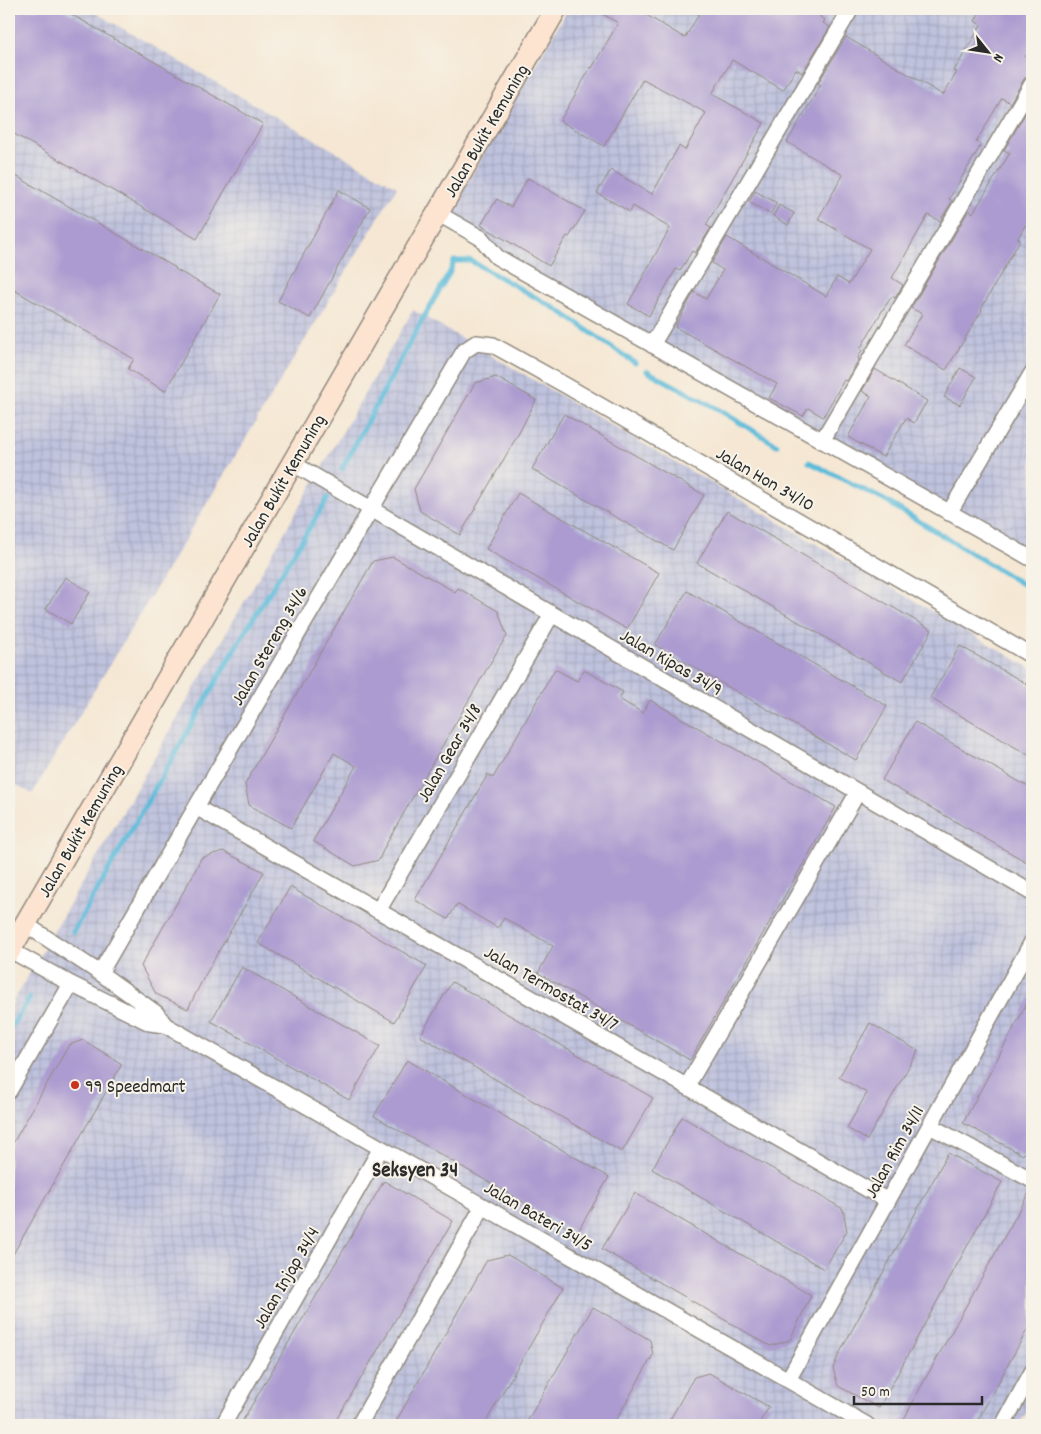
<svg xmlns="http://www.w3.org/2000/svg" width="1041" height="1434" viewBox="0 0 1041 1434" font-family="Dekko,sans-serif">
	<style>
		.industrial { fill: url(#industrial-grid) }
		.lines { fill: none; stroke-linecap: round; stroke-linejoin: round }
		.stream { stroke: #5cbbda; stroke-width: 5 }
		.building { fill: #ac9bd0 }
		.street-casing { stroke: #90897f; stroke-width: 18 }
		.secondary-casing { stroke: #90897f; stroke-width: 24 }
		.street { stroke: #fff; stroke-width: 15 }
		.secondary { stroke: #fde4d1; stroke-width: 21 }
		.poi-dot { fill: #c8321e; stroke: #f7f3e8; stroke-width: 2 }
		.labels { text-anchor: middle; stroke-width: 4; stroke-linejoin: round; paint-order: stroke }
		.street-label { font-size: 19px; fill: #2b2b2b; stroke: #f7f3e8 }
		.poi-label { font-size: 19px; fill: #2b2b2b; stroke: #f7f3e8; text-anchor: start }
		.quarter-label { font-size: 21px; font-weight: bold; fill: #2b2b2b; stroke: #f7f3e8 }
	</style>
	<defs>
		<pattern id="industrial-grid" width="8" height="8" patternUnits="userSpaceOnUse" patternTransform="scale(1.25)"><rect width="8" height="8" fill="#bfc2dd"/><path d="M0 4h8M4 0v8" fill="none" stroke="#a4a7be"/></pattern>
	</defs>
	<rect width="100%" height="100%" fill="#f7f3e8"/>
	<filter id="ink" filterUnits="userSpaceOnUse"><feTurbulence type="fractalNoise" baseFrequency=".02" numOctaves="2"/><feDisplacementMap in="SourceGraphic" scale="10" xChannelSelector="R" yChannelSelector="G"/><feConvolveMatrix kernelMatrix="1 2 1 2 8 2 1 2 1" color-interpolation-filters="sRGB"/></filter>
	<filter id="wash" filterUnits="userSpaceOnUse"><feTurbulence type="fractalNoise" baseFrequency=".0096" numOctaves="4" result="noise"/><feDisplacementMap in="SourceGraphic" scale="20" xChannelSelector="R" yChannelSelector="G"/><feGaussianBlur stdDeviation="1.12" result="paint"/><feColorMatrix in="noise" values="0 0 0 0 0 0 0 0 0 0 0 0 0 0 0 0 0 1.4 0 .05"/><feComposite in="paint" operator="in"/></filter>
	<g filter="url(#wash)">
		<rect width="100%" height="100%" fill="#f5e7d3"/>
		<path class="industrial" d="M9,9h80l308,178 -365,607 -23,-14z
			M568,9h464v546l-530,-302 -52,-41z
			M413,310l619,359v734l-13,22h-1010v-416z"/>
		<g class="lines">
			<path class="stream" d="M647,371l69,37 61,37
				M809,462l75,38 148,90
				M342,469l75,-140 33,-57 4,-11h17l87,49 77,53
				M73,932l167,-292 88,-142
				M9,1030l21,-32"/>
		</g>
		<g id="blocks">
			<path class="building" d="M9,9h53l201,115 -66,115 -188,-108z
				M594,9h42l49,29 17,-29h123l-5,8 5,3 -2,3 7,4 -28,46 -6,-4 -13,21 -51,-30 -20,34 52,29 -58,102 5,3 -16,25 -3,-2 -12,20 -4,-2 -27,47 -21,-12 42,-76 -37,-22 -3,6 -33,-19 14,-23 41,24 27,-48 6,4 21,-37 -63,-34 -39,67 -44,-25 31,-54 1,1 26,-45z
				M982,9h42l8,5v32l-7,11 7,4v14l-4,1 -4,3 -14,24 -8,-5 -26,44 5,3 -32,54 3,2 -12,20 -12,-6 -36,63 11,7 -8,13 -3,-2 -10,15 -22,38 2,1 -4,8 1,1 -13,22 -2,-1 -21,37 -15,-9 -5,8 -34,-18 8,-14 -102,-57 19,-35 12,7 17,-29 -11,-7 15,-26 99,59 11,-19 12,7 21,-35 -52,-30 25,-44 -56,-33 34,-57 -3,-2 28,-46 97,58 14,-23 -3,-1 27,-46 -6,-4z
				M1032,102v112l-14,24 2,2 -39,69 1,1 -36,60 -42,-25 18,-31 -11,-6 58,-98 4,3 37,-60 -6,-3z
				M9,172l167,96 -1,1 45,25 -55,97 -37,-22 6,-10 -125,-72z
				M528,178l57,33 -16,26 -2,-1 -18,30 -68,-41 16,-26 14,8z
				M339,190l31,18 -60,110 -32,-17z
				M755,191l22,12 -7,11 -21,-12z
				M779,205l15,8 -6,12 -15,-9z
				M960,368l16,9 -16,28 -16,-8z
				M875,369l52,32 -13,22 -8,-5 -23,39 -35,-20 23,-41 -9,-5z
				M496,377l40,23 -16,31 -60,104 -40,-24 -6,-22 61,-106z
				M564,414l140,81 -31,55 -141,-81z
				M518,493l141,80 -32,56 -141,-80z
				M727,511l205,119 -30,52 -205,-119z
				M393,557l62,35 3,-4 40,23 9,25 -8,12 -77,133 -38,67 -5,12 -24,6 -42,-25 43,-75 -22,-13 -43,75 -42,-23 -4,-21 128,-223z
				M65,577l25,15 -19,32 -25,-15z
				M687,591l200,115 -31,54 -201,-115z
				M960,646l72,41v70l-102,-59z
				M555,669l22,12 7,-11 39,22 -4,7 24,14 7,-13 186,107 -146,253 -152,-87 15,-27 -49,-28 -6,10 -41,-24 -9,15 -33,-19 73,-126 5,4z
				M915,722l117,67v76l-150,-85z
				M223,851l41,21 -60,105 -16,32 -32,-15 -15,-28 53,-93 7,-15z
				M290,887l137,79 -33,56 -136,-79z
				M242,967l138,79 -31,54 -138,-79z
				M452,982l201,116 -31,54 -202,-116z
				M1032,994v144l-9,17 -60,-32z
				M870,1023l48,28 -51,89 -20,-12 20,-35 -28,-16z
				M83,1040l39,24 -113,197v-111l60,-105z
				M407,1060l202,117 -32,56 -203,-117z
				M682,1117l161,92 4,22 -23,38 -172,-100z
				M948,1153l54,29 -123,226 -41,-22 -5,-18 6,-14z
				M384,1181l69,40 -87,149 -33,55h-93z
				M1031,1189h1v132l-57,104h-74l16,-31z
				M635,1193l176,102 -21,45 -20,6 -168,-97z
				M508,1255l55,33 -79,137h-90l93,-165z
				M593,1307l57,33 3,15 -40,70h-88z
				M709,1373l60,34 -11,18h-91l27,-48z"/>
		</g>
	</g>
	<g filter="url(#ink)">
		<use href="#blocks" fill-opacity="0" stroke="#90897f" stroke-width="1"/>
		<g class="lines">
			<g class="street-casing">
				<path id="street" d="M437,213l44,25 16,19 535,302
					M652,345l199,-336
					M822,441l210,-357
					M292,463l740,430
					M949,513l83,-140
					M196,807l692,394
					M378,911l174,-297
					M25,924l75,49 56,40 9,12 702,400
					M10,950l61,34 79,39 15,2
					M100,973l96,-166 268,-456 12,-8 17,2 72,40 467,271
					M687,1086l171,-294
					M9,1091l62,-107
					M930,1126l102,54
					M788,1380l244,-438
					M223,1425l158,-277
					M359,1425l124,-219
					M1003,1425l29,-53"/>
			</g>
			<g class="secondary-casing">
				<path id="secondary" d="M9,952l547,-943"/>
			</g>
			<use href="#street" class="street"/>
			<use href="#secondary" class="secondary"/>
		</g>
	</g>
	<circle class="poi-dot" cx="75" cy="1085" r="5"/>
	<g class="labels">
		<g class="street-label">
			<text transform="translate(485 130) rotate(-60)" y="7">Jalan Bukit Kemuning</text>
			<text transform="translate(766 478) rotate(30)" y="7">Jalan Hon 34/10</text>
			<text transform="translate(282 480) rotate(-60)" y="7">Jalan Bukit Kemuning</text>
			<text transform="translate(268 645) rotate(-60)" y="7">Jalan Stereng 34/6</text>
			<text transform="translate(672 661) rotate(30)" y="7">Jalan Kipas 34/9</text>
			<text transform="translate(448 752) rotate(-60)" y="7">Jalan Gear 34/8</text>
			<text transform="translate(79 830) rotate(-60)" y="7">Jalan Bukit Kemuning</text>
			<text transform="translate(552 987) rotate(30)" y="7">Jalan Termostat 34/7</text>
			<text transform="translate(893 1151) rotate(-61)" y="7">Jalan Rim 34/11</text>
			<text transform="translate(539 1215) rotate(30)" y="7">Jalan Bateri 34/5</text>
			<text transform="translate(285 1277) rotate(-60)" y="7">Jalan Injap 34/4</text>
		</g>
		<g class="poi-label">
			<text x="85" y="1092">99 Speedmart</text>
		</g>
		<g class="quarter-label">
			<text x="415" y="1176">Seksyen 34</text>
		</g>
	</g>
	<rect width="1041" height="1434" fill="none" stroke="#f7f3e8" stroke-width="30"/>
	<g transform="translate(988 52) rotate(120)" stroke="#f7f3e8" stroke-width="4" paint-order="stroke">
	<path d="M0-4L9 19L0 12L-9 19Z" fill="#2b2b2b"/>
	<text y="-8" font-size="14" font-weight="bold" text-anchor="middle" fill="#2b2b2b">N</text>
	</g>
	<path d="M854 1396v8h128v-8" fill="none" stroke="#2b2b2b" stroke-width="2.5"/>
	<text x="861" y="1396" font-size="15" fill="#2b2b2b" stroke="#f7f3e8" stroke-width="4" paint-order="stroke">50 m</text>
</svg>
